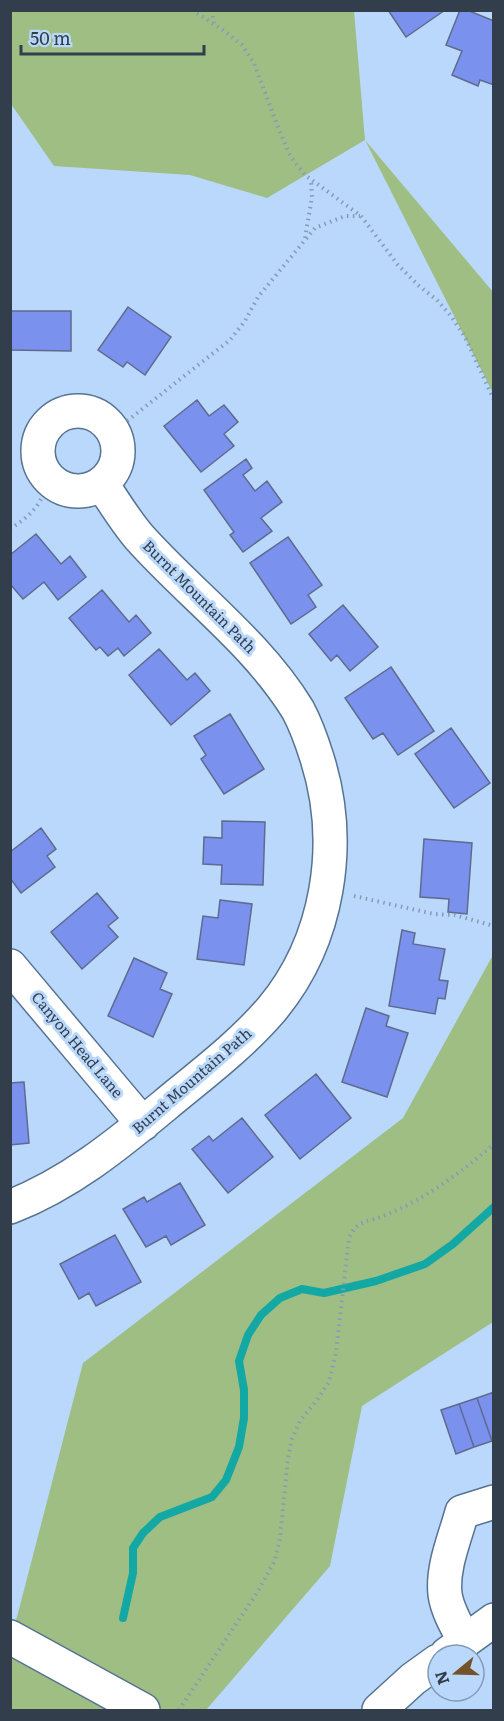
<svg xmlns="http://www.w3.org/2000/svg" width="504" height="1721" viewBox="0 0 504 1721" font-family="Literata,serif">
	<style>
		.green { fill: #9ebe84 }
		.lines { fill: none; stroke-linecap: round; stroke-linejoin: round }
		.stream { stroke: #13a8a4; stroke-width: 8 }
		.building { fill: #7a91ee; stroke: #5f6a8e; stroke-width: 1.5 }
		.minor-casing { stroke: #577392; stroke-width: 36 }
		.path { stroke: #849cb6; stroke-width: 4; stroke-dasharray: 1.5 4.5; stroke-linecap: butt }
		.minor { stroke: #fff; stroke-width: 33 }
		.labels { text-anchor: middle; stroke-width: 6; stroke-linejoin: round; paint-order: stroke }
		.street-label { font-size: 15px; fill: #323e4c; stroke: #b9d8fb }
	</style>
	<rect width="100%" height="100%" fill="#b9d8fb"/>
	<path class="green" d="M10,11h344l11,129 128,152v101l-128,-253 -98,58 -77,-23 -136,-9 -43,-62z
		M493,955v367l-131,84 -32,160 -124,144h-195v-70l72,-277 320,-245z"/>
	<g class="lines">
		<path class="stream" d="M123,1618l10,-45v-25l10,-15 17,-16 52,-20 14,-17 13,-33 5,-29v-28l-5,-29 9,-26 13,-20 19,-17 22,-9 22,4 52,-12 49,-17 28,-20 41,-37"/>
	</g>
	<path class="building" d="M388,10h57l-39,27z
		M460,10h7l27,11v64l-14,-5 -2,6 -26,-11 10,-24 -16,-6z
		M128,307l43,30 -26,38 -18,-13 -4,5 -25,-17z
		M10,311h61v40l-61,-1z
		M197,400l12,16 15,-11 14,17 -14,12 10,12 -33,26 -37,-46z
		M246,459l6,9 -9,7 12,16 12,-10 15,21 -21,16 11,13 -29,21 -13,-17 4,-3 -30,-42z
		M36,534l25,30 9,-8 16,21 -28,23 -14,-18 -21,17 -13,-15v-29z
		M288,537l34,48 -14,10 8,12 -25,17 -41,-61z
		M102,590l27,32 7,-7 15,18 -27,23 -6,-8 -10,8 -8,-9 -4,3 -27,-32z
		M343,605l35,42 -28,24 -13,-16 -6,6 -22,-27z
		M159,649l28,31 8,-7 15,18 -39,34 -42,-50z
		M391,667l43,64 -36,24 -15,-22 -10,6 -28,-41z
		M230,714l34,55 -40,25 -23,-35 5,-4 -12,-19z
		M451,728l39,55 -36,25 -39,-54z
		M222,821l43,1 -2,63 -42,-1 1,-19 -19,-1 1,-27 18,1z
		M41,828l15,21 -9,7 8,11 -34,26 -11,-15v-26z
		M424,839l48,4 -5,71 -19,-2 1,-13 -29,-2z
		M97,893l21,25 -10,8 10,11 -36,32 -31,-37z
		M220,900l32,4 -8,61 -47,-6 6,-43 15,2z
		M402,930l13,3 -2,11 32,5 -6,31 9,1 -3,18 -7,-1 -3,16 -46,-8z
		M134,958l33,15 -7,16 12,5 -19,43 -45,-21z
		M366,1008l23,8 -3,10 22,7 -21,64 -45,-15z
		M316,1074l35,44 -51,41 -35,-44z
		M24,1082l5,61 -19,2v-62z
		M242,1118l31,39 -45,36 -36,-44 17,-13 4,5z
		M180,1183l25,42 -34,20 -5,-9 -20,11 -23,-38 21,-12 3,5z
		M115,1235l26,47 -45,24 -7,-13 -10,6 -19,-35z
		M494,1392v49h-2l-15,-43z
		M477,1398l15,43 -18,6 -15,-43z
		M459,1404l15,43 -18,7 -15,-44z"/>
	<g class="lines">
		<g class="minor-casing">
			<path id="minor" d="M38 451a40 40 0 1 1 80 0a40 40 0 1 1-80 0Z
				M10,966l133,158
				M10,1207c59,-23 107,-62 155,-102 36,-30 75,-59 106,-95 58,-69 73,-167 46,-252 -5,-16 -11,-33 -19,-48 -41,-67 -106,-114 -158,-172 -14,-16 -26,-36 -38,-54
				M10,1637l133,73
				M465,1641c-8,-14 -18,-31 -20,-47 -3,-27 10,-56 17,-82l32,-10
				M447,1654l47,-34
				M379,1710l34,-31 25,-18"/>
		</g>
		<path class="path" d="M192,10l31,20 19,15 12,18 25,67 12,27 14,18 56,41 37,49 21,21 18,14 14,16 14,21 29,63
			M212,10l2,13
			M305,238l7,-41 -1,-17
			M113,432l117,-92 15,-19 13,-24 57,-69 30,-12h15
			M10,529c23,-15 31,-24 39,-50
			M354,896l80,18 21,1 39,11
			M179,1710l79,-119 17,-31 5,-22 8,-80 4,-19 8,-18 17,-21 12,-18 7,-30 13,-114c9,-20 19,-15 37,-23 39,-16 76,-43 108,-71"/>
		<use href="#minor" class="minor"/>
	</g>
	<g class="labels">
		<g class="street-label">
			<text transform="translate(199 597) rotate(45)" y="5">Burnt Mountain Path</text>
			<text transform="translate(77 1045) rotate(50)" y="5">Canyon Head Lane</text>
			<text transform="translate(192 1081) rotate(-41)" y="5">Burnt Mountain Path</text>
		</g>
	</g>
	<rect width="504" height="1721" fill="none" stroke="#323e4c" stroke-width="24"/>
	<g transform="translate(456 1673) rotate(251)"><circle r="28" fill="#b9d8fb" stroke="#839ab5" stroke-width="1.5"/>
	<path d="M0-4.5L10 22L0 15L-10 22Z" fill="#745329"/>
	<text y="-9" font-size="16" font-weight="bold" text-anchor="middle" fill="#323e4c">N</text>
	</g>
	<path d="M21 45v9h183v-9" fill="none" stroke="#323e4c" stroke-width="3"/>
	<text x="30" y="45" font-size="18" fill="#323e4c" stroke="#b9d8fb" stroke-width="4.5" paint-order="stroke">50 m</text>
</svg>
